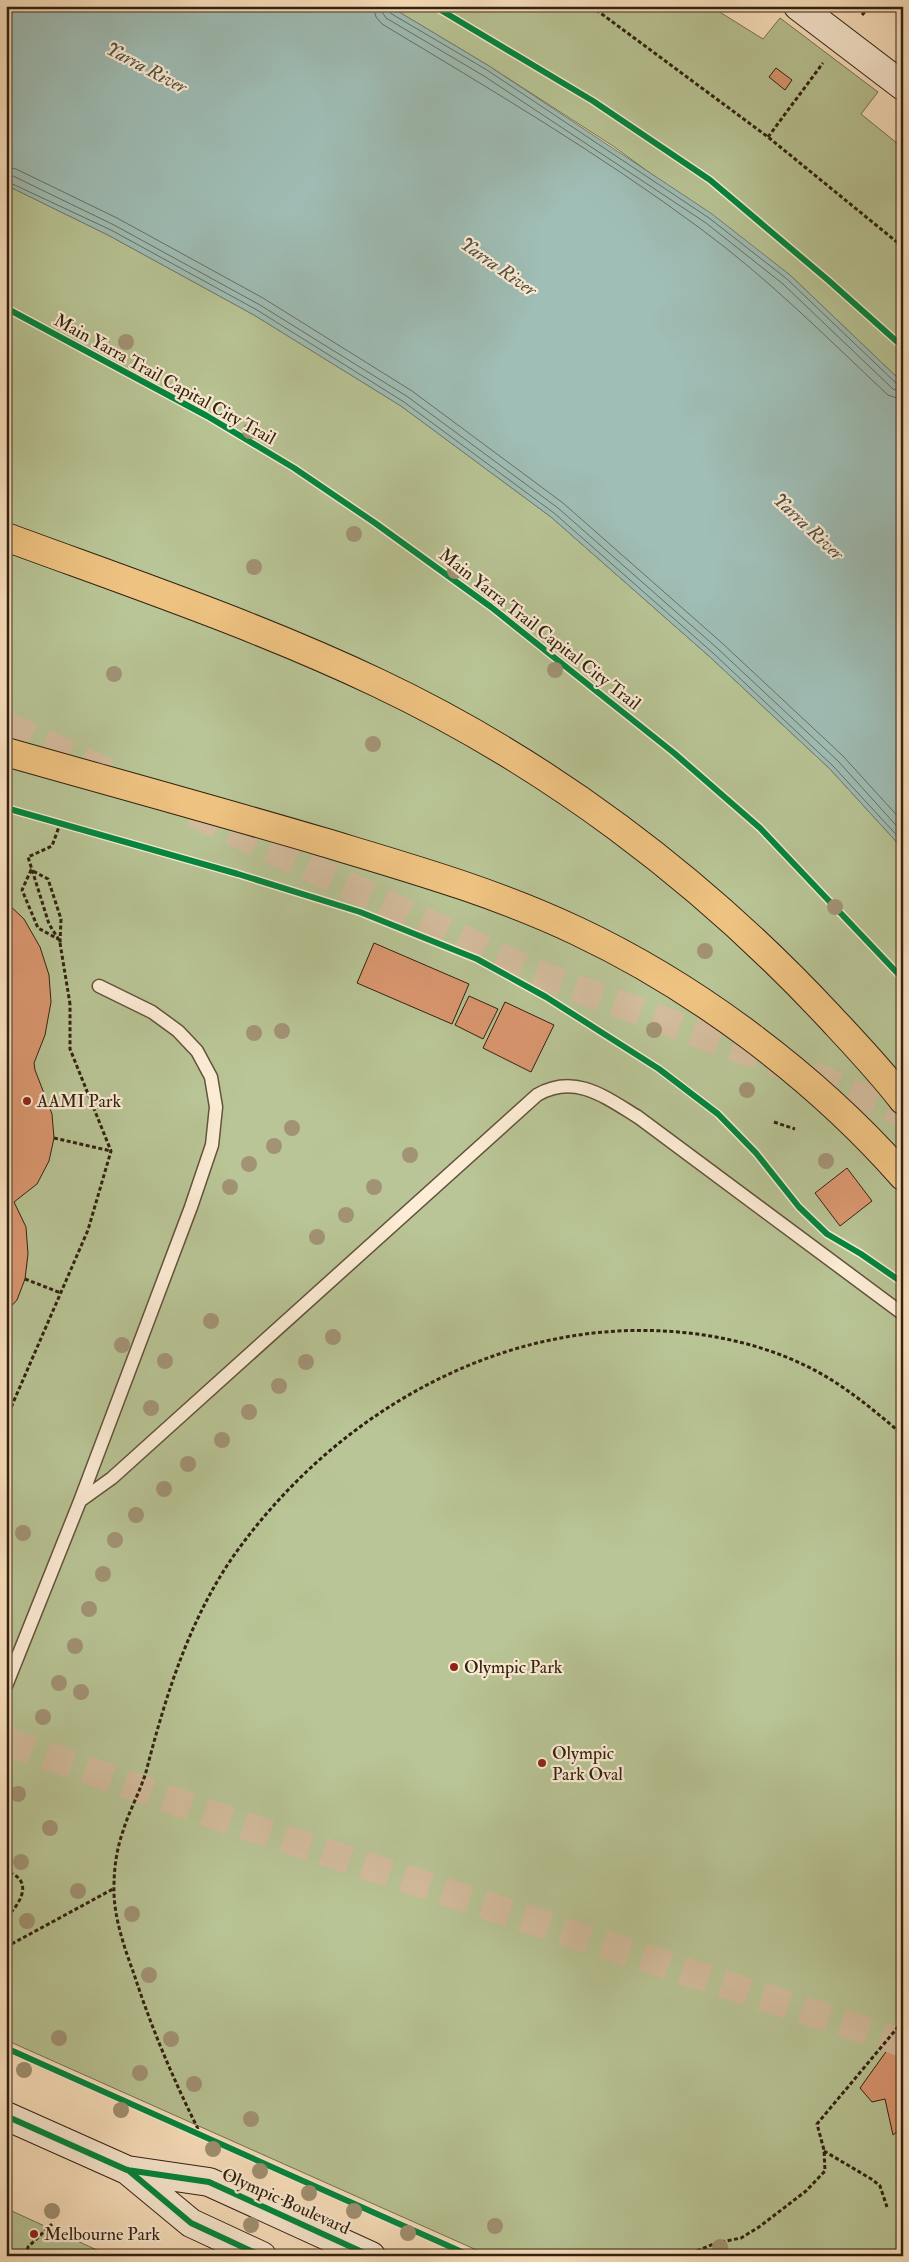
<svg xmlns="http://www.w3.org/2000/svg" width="909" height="2262" viewBox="0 0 909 2262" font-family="'IM FELL Double Pica',serif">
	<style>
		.green { fill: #b9c596; stroke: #747353 }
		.water { fill: #9fbeb6; stroke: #737f74 }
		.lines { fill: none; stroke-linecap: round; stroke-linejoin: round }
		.shore { stroke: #687063; stroke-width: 1 }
		.building { fill: #db9770; stroke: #302110 }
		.highway-tunnel { stroke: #d3bc9d; stroke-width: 28; stroke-dasharray: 28 14; stroke-linecap: butt }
		.lane-casing { stroke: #63523c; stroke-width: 15 }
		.secondary-casing { stroke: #302110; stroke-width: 30 }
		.highway-casing { stroke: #302110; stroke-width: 30 }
		.path { stroke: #302110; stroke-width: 3; stroke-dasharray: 4 2.5; stroke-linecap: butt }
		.lane { stroke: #fdedd6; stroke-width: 12 }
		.secondary { stroke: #fdedd6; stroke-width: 28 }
		.highway { stroke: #eec280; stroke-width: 28 }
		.path-bridge { stroke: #302110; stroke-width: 3; stroke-dasharray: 4 2.5; stroke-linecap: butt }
		.cycleway-casing { stroke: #fdedd6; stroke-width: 9 }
		.cycleway { stroke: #00873e; stroke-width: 6 }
		.tree { fill: #a29375 }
		.poi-dot { fill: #8f2418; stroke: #fdedd6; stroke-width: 2 }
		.labels { text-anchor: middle; stroke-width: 4.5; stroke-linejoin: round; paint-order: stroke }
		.street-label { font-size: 18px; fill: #302110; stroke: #fdedd6 }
		.poi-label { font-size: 18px; fill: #302110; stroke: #fdedd6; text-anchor: start }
		.water-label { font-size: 19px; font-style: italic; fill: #515042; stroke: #fdedd6 }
	</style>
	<rect width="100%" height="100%" fill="#fce3c0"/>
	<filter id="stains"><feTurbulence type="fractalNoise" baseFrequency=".004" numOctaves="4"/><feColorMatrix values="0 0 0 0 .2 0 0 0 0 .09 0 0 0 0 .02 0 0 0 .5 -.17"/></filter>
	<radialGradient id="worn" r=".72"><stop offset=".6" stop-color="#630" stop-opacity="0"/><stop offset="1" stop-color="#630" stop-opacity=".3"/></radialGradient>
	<path class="green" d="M389,6h321l53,33 17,-21 98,74 -17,22 42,34v235l-113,-108 -177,-129 -124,-80z
		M6,185l102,50 146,80 147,91 150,111 159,140 120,112 73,80v1407h-413l-484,-216z
		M6,2208l8,4 96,44h-104z"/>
	<path class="water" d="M6,6h383l100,60 223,148 78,61 113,108v466l-73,-80 -120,-112 -159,-140 -150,-111 -147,-91 -146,-80 -102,-50z"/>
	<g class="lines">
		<path class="shore" d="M373,6l3,11 6,7c108,65 218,130 319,205 68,50 126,109 187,166l15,5
			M381,6l1,6 4,6 98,58 222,147 77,61 110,105 10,3
			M387,6l3,7 97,57 222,148 78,61 110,105 6,2
			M6,167l10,2 101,49 146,80 149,93 151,112 159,140 120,112 61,67
			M6,174l7,2 101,49 146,80 148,92 150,111 159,140 121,113 65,72
			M6,181l105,49 146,80 147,92 150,111 159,140 120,113 70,76"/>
	</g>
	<path class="building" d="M776,68l16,12 -7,10 -16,-13z
		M6,902l18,17 16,28 9,28 2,27 -6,33 -11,28 1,7 17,44 2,24 -5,23 -12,23 -23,18 12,25 2,27 -3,25 -8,21 -11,12z
		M374,943l95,41 -17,40 -95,-41z
		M469,996l29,13 -15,30 -28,-14z
		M505,1002l49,23 -23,47 -48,-24z
		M847,1168l25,33 -32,25 -25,-33z
		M903,2028v99l-10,8 -8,-36 -13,3 -12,-14z"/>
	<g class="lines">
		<path class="highway-tunnel" d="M6,725l103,48
			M193,813l340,159 285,106 85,35
			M6,1741l219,78 678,224"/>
		<g class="lane-casing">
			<path id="lane" d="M80,1501l32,-23 425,-383c38,-22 68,2 101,22l265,197
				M6,1686l74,-185 111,-294 21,-62 4,-38 -5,-30 -14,-26 -19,-20 -26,-19 -53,-26"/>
		</g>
		<g class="secondary-casing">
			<path id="secondary" d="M798,6l105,80
				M6,2116l121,54 82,12 162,74
				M127,2170l64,53 71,33"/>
		</g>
		<g class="highway-casing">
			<path id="highway" d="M6,537c125,46 252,89 372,146 169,80 323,196 450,332 26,28 52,55 75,85
				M6,752c106,30 212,59 317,90 86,26 172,50 254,89 119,56 239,146 326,245"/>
		</g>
		<path class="path" d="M591,6l177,131 135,110
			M862,15l8,-9
			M768,137l55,-74
			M59,940l-10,-16 -21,-67 24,-11 8,-22
			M60,940l-22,-12 -16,-38 9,-20 17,9 13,40 -1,24
			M774,1122l21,7
			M54,1138l57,13
			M25,1279l36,14
			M6,1419l82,-189 23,-79 -41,-102v-45
			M6,1917c13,-11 28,-35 4,-44
			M6,1947l107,-58
			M201,2135c-26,-52 -49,-105 -67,-161 -10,-27 -21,-59 -20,-88 0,-19 3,-38 9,-55 6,-20 17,-39 23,-59 20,-78 45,-159 94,-225 101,-137 264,-230 438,-215 48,4 98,17 140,40 31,17 58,40 85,63
			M824,2151l49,29 7,6 7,21
			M26,2256l2,-9 24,-23
			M685,2256l31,-13 25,-5 18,-11 47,-36 19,-20 -1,-21 -7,-26 86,-103"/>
		<use href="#lane" class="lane"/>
		<use href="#secondary" class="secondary"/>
		<use href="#highway" class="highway"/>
		<path class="path-bridge" d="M60,943l10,61"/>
		<g class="cycleway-casing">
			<path id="cycleway" d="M434,6l159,95 117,79 118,100 75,67
				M6,308l201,108 87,52 81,55 116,84 183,146 86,75 143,151
				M6,808l232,66 122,38 117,47 69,38 113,72 59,45 38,39 43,54 28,27 34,20 42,29
				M6,2048l465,208
				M6,2116l121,54 82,12 162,74
				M128,2170l63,53 71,33"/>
		</g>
		<use href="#cycleway" class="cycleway"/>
	</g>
	<g class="tree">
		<circle cx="126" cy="342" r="8"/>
		<circle cx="250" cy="431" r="8"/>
		<circle cx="354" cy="534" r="8"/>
		<circle cx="254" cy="567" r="8"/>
		<circle cx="455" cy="571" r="8"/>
		<circle cx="555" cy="670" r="8"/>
		<circle cx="114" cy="674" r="8"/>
		<circle cx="373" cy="744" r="8"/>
		<circle cx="835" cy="907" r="8"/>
		<circle cx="705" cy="951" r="8"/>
		<circle cx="654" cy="1030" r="8"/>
		<circle cx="282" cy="1031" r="8"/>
		<circle cx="254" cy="1033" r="8"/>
		<circle cx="747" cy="1090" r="8"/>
		<circle cx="292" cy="1128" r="8"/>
		<circle cx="274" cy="1146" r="8"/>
		<circle cx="410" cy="1155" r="8"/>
		<circle cx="826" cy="1161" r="8"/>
		<circle cx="249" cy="1164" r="8"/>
		<circle cx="230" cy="1187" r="8"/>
		<circle cx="374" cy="1187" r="8"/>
		<circle cx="346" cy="1215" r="8"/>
		<circle cx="317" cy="1237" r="8"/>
		<circle cx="211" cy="1321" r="8"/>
		<circle cx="333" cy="1337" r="8"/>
		<circle cx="122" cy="1345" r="8"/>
		<circle cx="165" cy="1361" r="8"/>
		<circle cx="306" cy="1362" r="8"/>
		<circle cx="279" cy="1386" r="8"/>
		<circle cx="151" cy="1408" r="8"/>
		<circle cx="249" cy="1412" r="8"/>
		<circle cx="222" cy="1440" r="8"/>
		<circle cx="188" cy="1464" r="8"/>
		<circle cx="164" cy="1489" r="8"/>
		<circle cx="136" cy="1515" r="8"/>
		<circle cx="23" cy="1533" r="8"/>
		<circle cx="115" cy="1540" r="8"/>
		<circle cx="103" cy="1574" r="8"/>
		<circle cx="89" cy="1609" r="8"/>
		<circle cx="75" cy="1646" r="8"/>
		<circle cx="59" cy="1683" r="8"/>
		<circle cx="81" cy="1692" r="8"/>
		<circle cx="43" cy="1717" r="8"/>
		<circle cx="18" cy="1794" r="8"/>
		<circle cx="50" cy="1828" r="8"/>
		<circle cx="21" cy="1862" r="8"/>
		<circle cx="78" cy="1891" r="8"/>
		<circle cx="132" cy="1914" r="8"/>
		<circle cx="27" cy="1921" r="8"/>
		<circle cx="149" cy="1975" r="8"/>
		<circle cx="59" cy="2038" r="8"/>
		<circle cx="171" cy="2039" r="8"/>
		<circle cx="24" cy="2070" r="8"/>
		<circle cx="140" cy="2073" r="8"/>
		<circle cx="194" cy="2084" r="8"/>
		<circle cx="121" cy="2110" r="8"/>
		<circle cx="251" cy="2119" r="8"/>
		<circle cx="213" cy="2149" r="8"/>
		<circle cx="260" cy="2171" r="8"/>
		<circle cx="309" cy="2193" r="8"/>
		<circle cx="52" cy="2211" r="8"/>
		<circle cx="354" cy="2211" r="8"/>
		<circle cx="251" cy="2225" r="8"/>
		<circle cx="495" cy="2226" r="8"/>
		<circle cx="408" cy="2233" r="8"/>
		<circle cx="720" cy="2247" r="8"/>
	</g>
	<g class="poi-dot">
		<circle cx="27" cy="1101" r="5"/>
		<circle cx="454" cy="1667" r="5"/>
		<circle cx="542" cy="1763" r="5"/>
		<circle cx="34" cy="2234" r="5"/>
	</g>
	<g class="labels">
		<g class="street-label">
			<text transform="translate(165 379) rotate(29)" y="6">Main Yarra Trail Capital City Trail</text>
			<text transform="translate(540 629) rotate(38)" y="6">Main Yarra Trail Capital City Trail</text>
			<text transform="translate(286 2201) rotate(24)" y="6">Olympic Boulevard</text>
		</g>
		<g class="poi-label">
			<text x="37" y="1107">AAMI Park</text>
			<text x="464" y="1673">Olympic Park</text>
			<text x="552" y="1759">Olympic<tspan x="552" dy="21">Park Oval</tspan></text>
			<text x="44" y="2240">Melbourne Park</text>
		</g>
		<g class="water-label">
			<text transform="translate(147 67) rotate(28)" y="7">Yarra River</text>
			<text transform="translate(499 266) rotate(35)" y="7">Yarra River</text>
			<text transform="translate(809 526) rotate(43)" y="7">Yarra River</text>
		</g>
	</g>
	<rect width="909" height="2262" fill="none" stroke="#fce3c0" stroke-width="25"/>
	<rect x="8" y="8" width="894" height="2247" fill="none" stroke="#302110" stroke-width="2.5"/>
	<rect x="12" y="12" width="884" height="2237" fill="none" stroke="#302110"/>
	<rect width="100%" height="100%" filter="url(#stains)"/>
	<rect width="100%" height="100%" fill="url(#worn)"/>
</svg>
